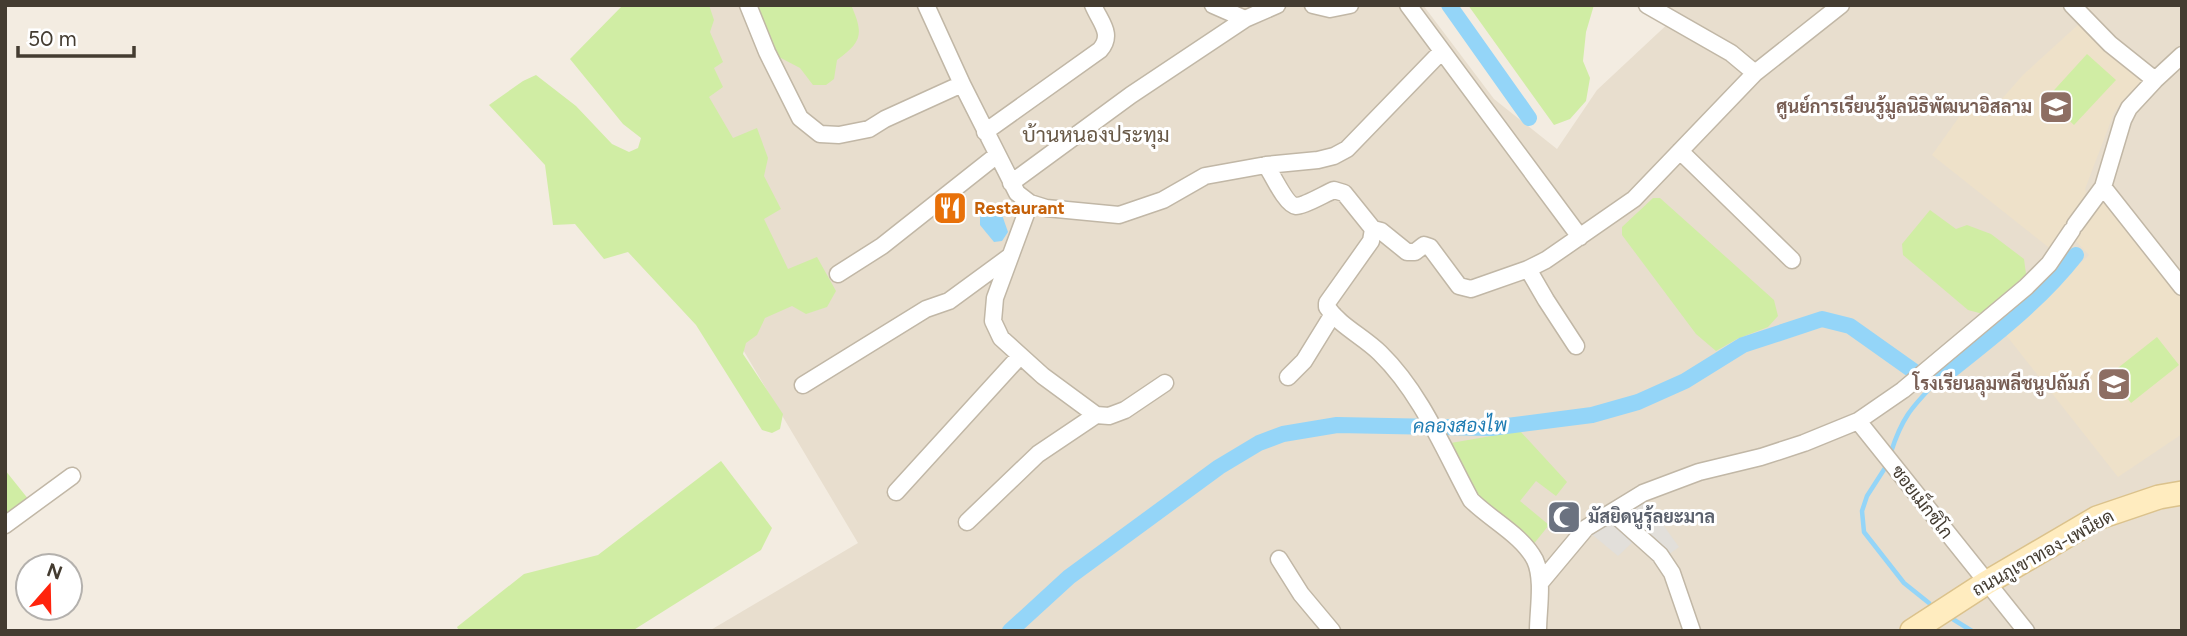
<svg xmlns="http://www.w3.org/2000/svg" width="2187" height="636" viewBox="0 0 2187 636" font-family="Figtree,Sarabun,sans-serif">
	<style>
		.residential { fill: #e8dece }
		.education { fill: #eee1c9 }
		.green { fill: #d0eda4 }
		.parking { fill: #e2dfda }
		.water { fill: #94d5f8 }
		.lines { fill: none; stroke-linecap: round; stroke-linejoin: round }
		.stream { stroke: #94d5f8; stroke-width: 4.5 }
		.canal { stroke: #94d5f8; stroke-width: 16 }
		.street-casing { stroke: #c1b7a6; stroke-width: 19 }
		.secondary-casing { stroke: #dbc28c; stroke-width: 26 }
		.street { stroke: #fff; stroke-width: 16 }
		.secondary { stroke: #ffecbf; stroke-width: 23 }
		.labels { text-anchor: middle; stroke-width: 6; stroke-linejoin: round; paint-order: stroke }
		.education-label { font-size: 18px; font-weight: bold; fill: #785e54; stroke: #fff; text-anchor: end }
		.food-label { font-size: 18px; font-weight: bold; fill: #c56008; stroke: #fff; text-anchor: start }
		.street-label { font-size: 18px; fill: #443c31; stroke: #fff }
		.worship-label { font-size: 18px; font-weight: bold; fill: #5b616d; stroke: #fff; text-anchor: start }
		.water-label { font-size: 19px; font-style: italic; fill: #1e7cb3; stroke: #fff }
		.quarter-label { font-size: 21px; fill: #685947; stroke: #fff }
	</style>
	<rect width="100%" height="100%" fill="#f3ece1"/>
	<path class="residential" d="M701,5h722l71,94 63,50 40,-59 76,-71 -18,-14h527v626h-1473l149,-88 -122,-205 -51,-194z"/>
	<path class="education" d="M2080,23l58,50 3,9 -19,19 -8,12 -29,76 1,4 -34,57 -120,-95 35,-49 18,12 38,-43z
		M2098,200l19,11 65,85v138l-64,43 -112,-142 83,-80 -16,-17z"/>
	<path class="green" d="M623,5h86l5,15 -4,12 13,30 -9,6 9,19 -14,10 24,41 24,-10 11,30 -4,18 17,33 -17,10 24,50 29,-12 19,34 -9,16 -21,7 -14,-8 -27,12 -8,17 -11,8 -3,11 40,60 -3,15 -8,4 -10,-3 -66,-105 -68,-73 -24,7 -29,-35 -22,1 -8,-60 -56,-60 34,-24 13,-6 40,31 36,38 17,8 9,-4 3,-10 -18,-14 -53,-65z
		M757,5h94c13,29 11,37 -14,55l-3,19 -8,6h-13l-13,-17 -23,-12 -11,-20z
		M1468,5h126l-8,27 -3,29 7,17 -4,23 -16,18 -16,6z
		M2087,54l29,26 -42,45 -28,-26z
		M1653,198h7l114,102 4,16 -10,11 -31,12 -21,12 -20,-17 -74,-99v-8z
		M1930,210l26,19 11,-4 24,9 33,25 2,15 -43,40 -15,-4 -65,-55 -1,-11z
		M2157,337l22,28 -48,38 -22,-28z
		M1520,431l47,51 -11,14 -20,-15 -16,20 29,24 -17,21 -46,-36 -41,-66z
		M721,461l51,67 -11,22 -129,81h-173l-2,-4 67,-53 74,-19z
		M5,470l24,30 -24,17z"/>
	<path class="parking" d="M1646,501l33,46 -24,17 -21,-23 -16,15 -29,-24z"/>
	<path class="water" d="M988,204l12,5 8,23 -6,9 -8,1 -14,-17v-18z"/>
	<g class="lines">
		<path class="stream" d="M1891,452c11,-34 20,-44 44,-69
			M1885,468l-18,28 -5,15 2,21 40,51 25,20
			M1951,618l21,13"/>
		<path class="canal" d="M1449,5l80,113
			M1010,631l59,-54 150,-110 40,-24 24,-9 54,-9 154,3 101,-13 46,-13 47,-21 58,-36 79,-26 28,7 79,56 6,1c50,-40 102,-78 141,-128"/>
		<g class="street-casing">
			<path id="street" d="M748,5l19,47 33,66 20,16 19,1 30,-6 16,-10 77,-35
				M926,5l36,79 55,109 13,10 16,5 73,7 44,-15 42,-24 61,-11 52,-5 16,-4 13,-7 94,-97
				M1213,5l32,14
				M1313,5l17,4 20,-4
				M1408,5l172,232
				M1647,5l84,48 24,20
				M2072,5l38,39 45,36
				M985,132l115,-82c14,-16 0,-28 -7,-45
				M1680,151l112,109
				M1266,165c6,9 20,40 30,41 9,0 30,-13 38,-16l10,3 29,36 -2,12 -44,62v4c13,19 37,30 53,46 41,40 64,97 91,147 20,20 51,35 64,60 9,20 3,49 3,71
				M1011,183l120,-88 114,-76 32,-14
				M2103,187l79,100
				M1030,203l-35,95 -2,23 8,17 42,38 53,39 13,1 16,-6 40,-27
				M2075,225l28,-38 20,-67 6,-12 26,-28 27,-25
				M1373,229l8,2 26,21h8l9,-7 6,2 29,39 12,3 57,-20
				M838,274l44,-28 115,-91
				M1576,346l-30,-46 -18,-31 18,-9 88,-61 121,-126 86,-68
				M1288,377l16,-16 29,-47
				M803,385l123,-76 23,-8 60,-44
				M1858,421l168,210
				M896,492l124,-136
				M1612,512l48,43 12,18 20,58
				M967,522l71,-68 58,-39
				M5,525l67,-49
				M1279,559l22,35 31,37
				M1540,583l46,-55 57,-35 56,-21 62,-15 43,-14 54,-22 45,-31 123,-103 23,-23 23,-34"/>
		</g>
		<g class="secondary-casing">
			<path id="secondary" d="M1912,631l74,-48 111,-65 62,-21 23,-4"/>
		</g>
		<use href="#street" class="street"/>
		<use href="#secondary" class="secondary"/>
	</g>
	<defs>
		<g id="school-square" transform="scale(1.75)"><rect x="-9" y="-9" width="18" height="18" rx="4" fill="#8d6e63" stroke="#fff"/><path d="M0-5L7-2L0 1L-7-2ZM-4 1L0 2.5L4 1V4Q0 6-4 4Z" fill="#fff"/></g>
		<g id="restaurant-square" transform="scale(1.75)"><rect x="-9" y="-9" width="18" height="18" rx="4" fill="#e8710a" stroke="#fff"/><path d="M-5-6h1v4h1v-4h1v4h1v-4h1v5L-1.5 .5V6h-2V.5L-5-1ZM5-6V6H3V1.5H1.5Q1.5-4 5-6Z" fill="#fff"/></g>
		<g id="mosque-square" transform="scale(1.75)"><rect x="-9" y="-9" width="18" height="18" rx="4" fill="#6b7280" stroke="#fff"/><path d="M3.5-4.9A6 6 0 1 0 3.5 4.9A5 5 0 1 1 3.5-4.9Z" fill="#fff"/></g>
	</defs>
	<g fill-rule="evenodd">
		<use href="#school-square" x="2056" y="107"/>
		<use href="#restaurant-square" x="950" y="208"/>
		<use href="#school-square" x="2114" y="384"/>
		<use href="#mosque-square" x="1564" y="517"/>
	</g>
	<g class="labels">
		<g class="education-label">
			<text x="2032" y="113">ศูนย์การเรียนรู้มูลนิธิพัฒนาอิสลาม</text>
			<text x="2090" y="390">โรงเรียนลุมพลีชนูปถัมภ์</text>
		</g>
		<g class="food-label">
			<text x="974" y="214">Restaurant</text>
		</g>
		<g class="street-label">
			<text transform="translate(1922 502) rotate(52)" y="6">ซอยเม็กซิโก</text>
			<text transform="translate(2043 553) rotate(-29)" y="6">ถนนภูเขาทอง-เพนียด</text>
		</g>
		<g class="worship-label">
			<text x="1588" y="523">มัสยิดนูรุ้ลยะมาล</text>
		</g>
		<g class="water-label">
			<text transform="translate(1460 425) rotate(-1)" y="7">คลองสองไพ</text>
		</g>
		<g class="quarter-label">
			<text x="1096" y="142">บ้านหนองประทุม</text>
		</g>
	</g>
	<rect width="2187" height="636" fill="none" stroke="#443c31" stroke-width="14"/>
	<g transform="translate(49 587) rotate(20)"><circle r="33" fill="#ffffff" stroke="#b4b1ad" stroke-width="2"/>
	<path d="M0-5L12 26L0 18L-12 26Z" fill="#ff230c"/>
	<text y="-10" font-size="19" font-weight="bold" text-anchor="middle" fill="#443c31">N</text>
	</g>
	<path d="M18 46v10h116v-10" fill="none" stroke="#443c31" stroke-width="3.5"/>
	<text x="28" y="46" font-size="21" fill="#443c31" stroke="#ffffff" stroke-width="5" paint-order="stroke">50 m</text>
</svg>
